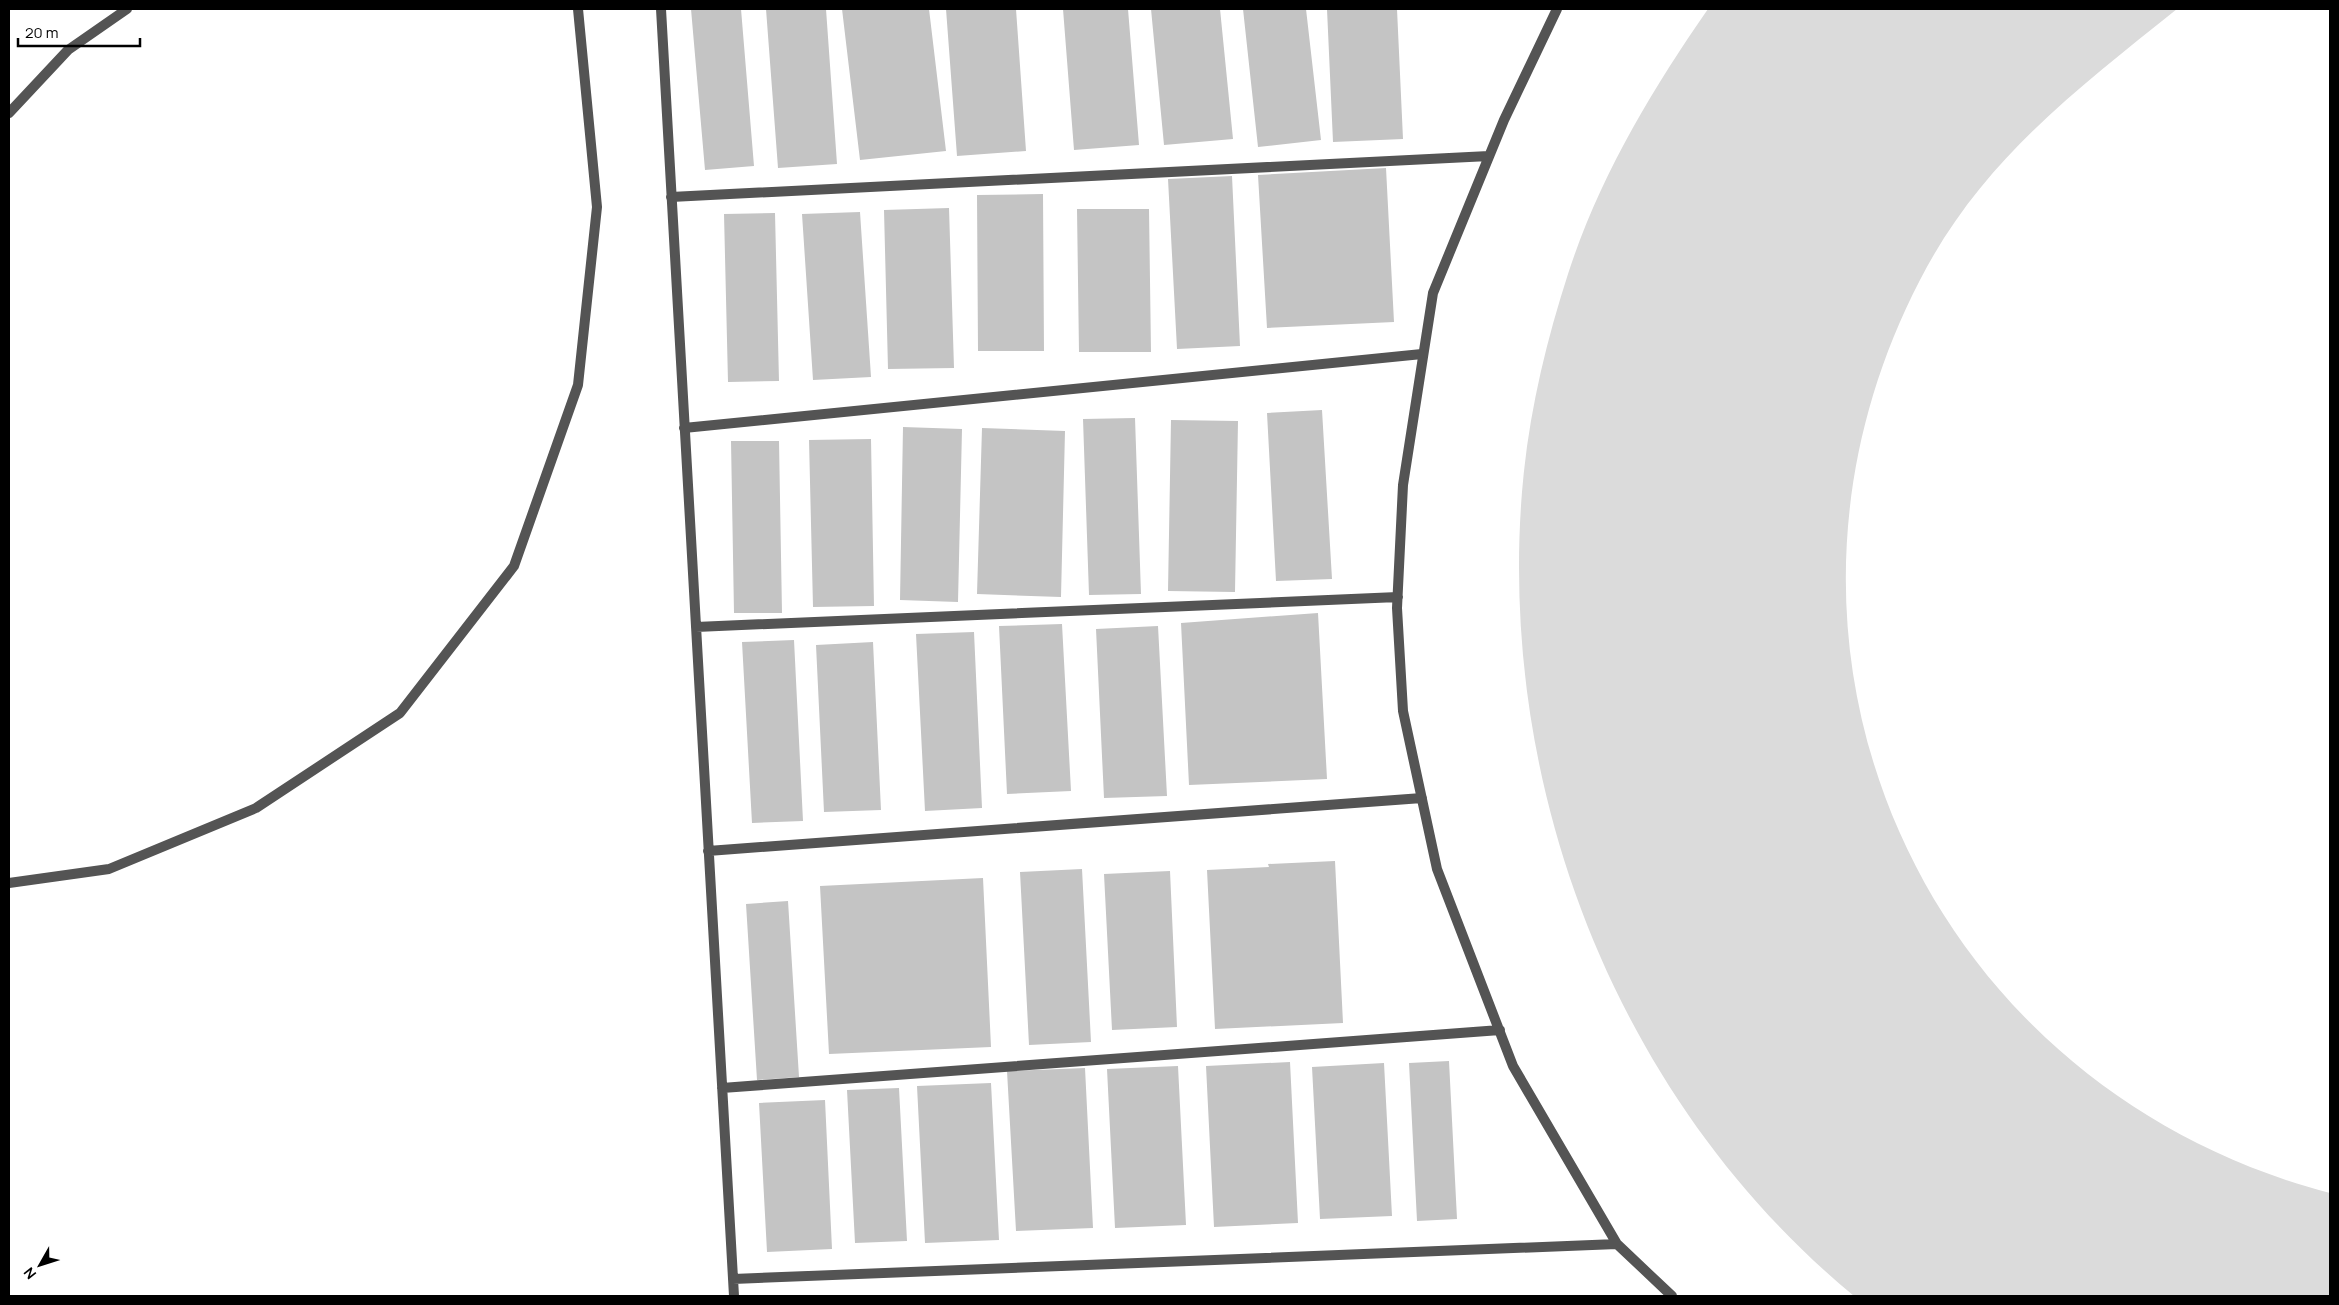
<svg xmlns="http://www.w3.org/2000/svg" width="2339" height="1305" viewBox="0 0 2339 1305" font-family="Manrope,sans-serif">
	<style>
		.green { fill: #dbdbdb }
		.building { fill: #c4c4c4 }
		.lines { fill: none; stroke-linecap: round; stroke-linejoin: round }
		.street { stroke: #545454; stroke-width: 10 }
	</style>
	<rect width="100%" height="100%" fill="#fff"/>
	<path class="green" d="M1708,9h469c-101,81 -196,152 -257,271 -193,372 7,808 410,913v103h-476c-235,-194 -356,-503 -332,-804 6,-74 23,-147 46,-218 31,-96 83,-183 140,-265z"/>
	<path class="building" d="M691,9h50l13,157 -49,4z
		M766,9h60l11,155 -59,4z
		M842,9h87l17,142 -86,9z
		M946,9h70l10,142 -69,5z
		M1063,9h65l11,136 -65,5z
		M1151,9h69l13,130 -69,6z
		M1243,9h63l15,131 -63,7z
		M1327,9h70l6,130 -70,3z
		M1386,168l8,154 -127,6 -9,-153z
		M1232,176l8,170 -63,3 -9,-170z
		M1043,194l1,157h-66l-1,-156z
		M949,208l5,160 -66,1 -4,-159z
		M1077,209h72l2,143h-72z
		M860,212l11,165 -58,3 -11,-166z
		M775,213l4,168 -51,1 -4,-168z
		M1322,410l10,169 -56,2 -9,-168z
		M1135,418l6,176 -52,1 -6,-176z
		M1171,420l67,1 -3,171 -67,-1z
		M903,427l59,2 -4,173 -58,-2z
		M982,428l83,3 -4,166 -84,-3z
		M871,439l3,167 -61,1 -4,-167z
		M731,441h48l3,172h-48z
		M1318,613l9,166 -138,6 -8,-162z
		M1062,624l9,167 -64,3 -8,-168z
		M1158,626l9,170 -63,2 -8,-169z
		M974,632l8,176 -57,3 -9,-177z
		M794,640l9,181 -51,2 -10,-181z
		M873,642l8,168 -57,2 -8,-167z
		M1335,861l8,162 -128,6 -8,-159 62,-3 -1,-3z
		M1082,869l9,173 -62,3 -9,-173z
		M1170,871l7,156 -65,3 -8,-156z
		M983,878l8,169 -162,7 -9,-168z
		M788,901l11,176 -42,3 -11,-176z
		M1449,1061l8,158 -40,2 -8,-158z
		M1290,1062l8,161 -84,4 -8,-161z
		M1384,1063l8,153 -72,3 -8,-152z
		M1178,1066l8,159 -71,3 -8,-159z
		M1085,1068l8,160 -77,3 -9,-160z
		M991,1083l8,157 -74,3 -8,-157z
		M899,1088l8,153 -52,2 -8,-153z
		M825,1100l7,149 -65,3 -8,-149z"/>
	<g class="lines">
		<path class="street" d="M661,9l73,1287
			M1557,9l-53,111 -71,173 -30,192 -6,123 6,103 34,158 76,197 104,178 55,52
			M9,113l59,-63 59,-41
			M671,197l818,-41
			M684,428l738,-74
			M696,627l702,-30
			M708,851l714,-53
			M9,883l100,-14 147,-61 144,-95 114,-147 64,-181 19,-178 -19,-198
			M722,1088l778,-58
			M733,1279l884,-35"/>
	</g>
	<rect width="2339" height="1305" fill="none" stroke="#000000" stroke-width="20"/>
	<g transform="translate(40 1265) rotate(231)" stroke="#ffffff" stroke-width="4" paint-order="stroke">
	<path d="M0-4L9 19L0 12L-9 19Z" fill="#000000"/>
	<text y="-8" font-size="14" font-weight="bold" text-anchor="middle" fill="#000000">N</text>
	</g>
	<path d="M18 38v8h122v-8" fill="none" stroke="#000000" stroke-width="2.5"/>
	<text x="25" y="38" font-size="15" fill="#000000" stroke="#ffffff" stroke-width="4" paint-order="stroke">20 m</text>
</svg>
